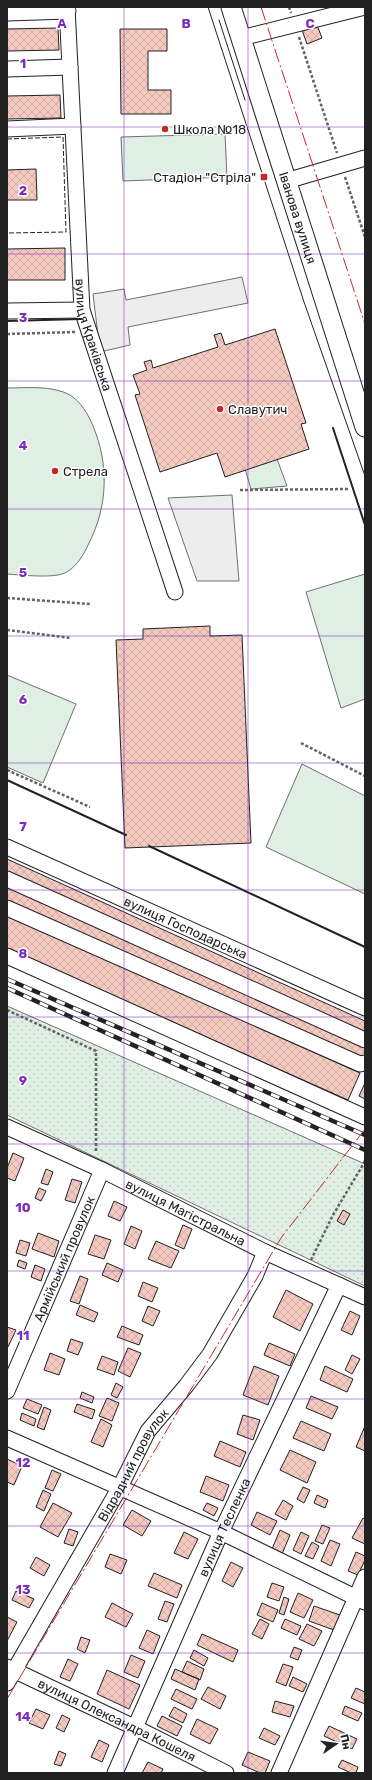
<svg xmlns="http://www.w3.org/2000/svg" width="372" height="1780" viewBox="0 0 372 1780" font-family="Rubik,sans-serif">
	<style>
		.grass { fill: #e0efe3; stroke: #6f6f6f }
		.park { fill: url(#park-dots); stroke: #6f6f6f }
		.parking { fill: #ededed; stroke: #6f6f6f }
		.building { fill: url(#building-cross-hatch); stroke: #222 }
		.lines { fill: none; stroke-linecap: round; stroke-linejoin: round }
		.minor-casing { stroke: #222; stroke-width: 17 }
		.major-casing { stroke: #222; stroke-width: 21 }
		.path { stroke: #646464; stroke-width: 2.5; stroke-dasharray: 3 2; stroke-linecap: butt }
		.minor { stroke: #fff; stroke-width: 15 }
		.major { stroke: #fff; stroke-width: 19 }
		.tram { stroke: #222; stroke-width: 1 }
		.rail-casing { stroke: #222; stroke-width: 4.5 }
		.rail { stroke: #fff; stroke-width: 3; stroke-dasharray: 9; stroke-linecap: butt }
		.fence { stroke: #222; stroke-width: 1; stroke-dasharray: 5 2; stroke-linecap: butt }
		.wall { stroke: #222; stroke-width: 2 }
		.power { stroke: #c62828; stroke-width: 1; stroke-dasharray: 14 3 2 3; stroke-linecap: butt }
		.grid { fill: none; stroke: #7b2cbf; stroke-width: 1; stroke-opacity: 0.55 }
		.poi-dot { fill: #c62828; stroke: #fff; stroke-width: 1.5 }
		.labels { text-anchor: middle; stroke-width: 3; stroke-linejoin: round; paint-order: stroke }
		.poi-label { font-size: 13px; fill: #222; stroke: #fff; text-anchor: start }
		.street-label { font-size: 13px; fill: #222; stroke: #fff }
		.grid-label { font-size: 13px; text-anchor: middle; font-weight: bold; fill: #7b2cbf; stroke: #fff; stroke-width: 3; stroke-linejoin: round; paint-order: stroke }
	</style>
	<defs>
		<pattern id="park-dots" width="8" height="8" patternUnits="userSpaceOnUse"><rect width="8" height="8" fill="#e0efe3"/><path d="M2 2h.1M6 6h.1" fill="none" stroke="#c0cdc2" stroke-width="1.8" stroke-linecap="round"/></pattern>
		<pattern id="building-cross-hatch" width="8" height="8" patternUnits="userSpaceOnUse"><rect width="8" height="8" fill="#f3c9c0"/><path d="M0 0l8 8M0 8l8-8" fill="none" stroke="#d0aca5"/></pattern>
	</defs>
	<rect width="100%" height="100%" fill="#fff"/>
	<path class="grass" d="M225,134l2,43 -104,4 -2,-44z
		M7,388c20,0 45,-3 63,7 11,7 18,19 23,31 16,38 15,80 -4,117 -5,11 -11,22 -22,29 -12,7 -45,3 -60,2z
		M277,459l10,27 -36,3 -6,-20z
		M365,574v125l-24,9 -35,-116z
		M7,675l69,29 -33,79 -36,-16z
		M302,764l63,32v98l-99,-47z"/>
	<path class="park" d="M7,1006l358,158v122l-358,-171z"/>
	<path class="parking" d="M242,277l6,26 -120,24 2,18 -30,7 -7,-58 31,-5 2,11z
		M232,495l7,86h-42l-29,-83z"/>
	<path class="building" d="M317,25l5,13 -15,6 -5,-14z
		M58,28l1,22 -52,1v-22z
		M120,29h47v22h-19v39h23v24h-50z
		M60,95l1,23 -54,1v-23z
		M36,169l1,31h-30v-30z
		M65,248v32h-58v-31z
		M275,329l31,94 -5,1 8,25 -84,28 -8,-24 -57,19 -25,-77 5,-1 -7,-19 14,-5 -3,-8 7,-2 2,8 65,-21 -4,-12 7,-2 4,12z
		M210,626v10l32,-1 9,208 -126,5 -9,-208 27,-1v-10z
		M7,859l358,162v15l-358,-162z
		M9,886l356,158v11l-2,5 -356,-158v-12z
		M7,915l353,158 -12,27 -341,-152z
		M365,1083v16l-6,-3z
		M13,1153l11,5 -9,23 -8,-3v-10z
		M46,1169l7,3 -5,13 -7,-2z
		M72,1179l10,3 -7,21 -10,-3z
		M39,1188l7,3 -5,10 -6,-3z
		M114,1201l13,6 -7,14 -12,-5z
		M343,1210l7,4 -6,11 -7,-4z
		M183,1225l9,4 -8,20 -9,-4z
		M131,1226l11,5 -7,18 -11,-5z
		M38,1233l21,8 -5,16 -22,-8z
		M95,1235l16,5 -7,19 -16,-5z
		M20,1240l10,3 -4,13 -10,-3z
		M156,1241l23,10 -8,17 -23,-9z
		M19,1260l8,3 -2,6 -8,-3z
		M107,1263l16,7 -5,12 -16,-7z
		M35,1265l10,4 -4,12 -10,-4z
		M80,1276l8,3 -9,25 -9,-3z
		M143,1282l15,6 -6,14 -14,-6z
		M286,1290l27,14 -13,27 -27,-14z
		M80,1305l18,8 -4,9 -18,-7z
		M148,1306l12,5 -7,15 -11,-5z
		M350,1311l10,5 -8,19 -11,-5z
		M122,1326l21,9 -4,10 -22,-8z
		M7,1327l9,3 -8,17h-1z
		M71,1339l12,4 -5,12 -11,-4z
		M269,1343l26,11 -5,12 -26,-11z
		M128,1348l13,5 -11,24 -12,-6z
		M50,1353l15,6 -6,16 -15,-5z
		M352,1355l8,4 -8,15 -7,-4z
		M102,1356l16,6 -4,13 -17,-6z
		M254,1366l25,10 -11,29 -25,-10z
		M325,1366l28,13 -6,13 -27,-12z
		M116,1383l7,4 -6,11 -6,-3z
		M82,1392l12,5 -2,6 -12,-5z
		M311,1396l27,11 -6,12 -26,-11z
		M107,1398l12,5 -7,18 -13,-5z
		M27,1399l15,6 -4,9 -15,-6z
		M77,1404l18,6 -3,9 -18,-7z
		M44,1407l7,3 -7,20 -7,-3z
		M22,1413l14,6 -2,7 -14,-6z
		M243,1415l17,5 -7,20 -16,-6z
		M101,1419l11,6 -9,22 -12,-5z
		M301,1421l30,13 -7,17 -31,-13z
		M365,1426v25l-9,-4z
		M220,1441l26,11 -6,15 -26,-11z
		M290,1450l26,12 -9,21 -27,-13z
		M7,1459l15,7 -8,19 -7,-3z
		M52,1470l9,4 -8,17 -8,-3z
		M206,1476l23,9 -6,16 -23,-9z
		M303,1487l7,3 -6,13 -7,-4z
		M43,1490l8,4 -7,17 -8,-4z
		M317,1495l11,5 -3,8 -11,-5z
		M283,1500l10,6 -7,14 -11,-6z
		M53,1503l19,10 -14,24 -18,-10z
		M207,1503l11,5 -4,8 -11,-6z
		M132,1510l19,11 -9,15 -19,-11z
		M257,1512l20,9 -7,14 -19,-10z
		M363,1518l2,1v25l-13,-6z
		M322,1525l8,3 -7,16 -8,-3z
		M69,1529l9,3 -5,14 -9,-3z
		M280,1530l10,5 -8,19 -10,-5z
		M184,1532l14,7 -10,20 -14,-6z
		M301,1532l8,4 -8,18 -8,-4z
		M330,1540l10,4 -9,22 -10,-5z
		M312,1542l7,4 -6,13 -8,-3z
		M356,1552l9,4v4l-7,15 -10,-4z
		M110,1554l17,6 -6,14 -16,-7z
		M36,1557l14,8 -6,11 -14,-8z
		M231,1562l12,6 -10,19 -11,-6z
		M154,1573l28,12 -5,13 -29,-12z
		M272,1583l12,4 -5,14 -12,-4z
		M16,1591l18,8 -5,9 -17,-8z
		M298,1593l15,7 -9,18 -14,-6z
		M284,1597l5,2 -5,16 -5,-2z
		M165,1601l9,3 -7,18 -9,-3z
		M112,1603l21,11 -7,13 -21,-10z
		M262,1603l16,7 -5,12 -16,-7z
		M314,1606l26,9 -6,15 -25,-9z
		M7,1617l10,5 -10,19z
		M260,1619l9,5 -7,15 -10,-5z
		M285,1619l16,7 -4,9 -16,-7z
		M307,1624l15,7 -8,15 -15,-7z
		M147,1630l13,6 -7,18 -14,-6z
		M202,1634l36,16 -5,12 -36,-17z
		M81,1637l9,3 -5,13 -8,-4z
		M294,1647l8,3 -4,10 -8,-3z
		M194,1650l14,8 -4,8 -14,-8z
		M131,1655l14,6 -7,17 -14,-6z
		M68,1659l10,5 -8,17 -10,-4z
		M187,1661l17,8 -4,11 -18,-8z
		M283,1664l10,3 -7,19 -10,-4z
		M175,1669l24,10 -4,11 -24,-11z
		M107,1670l33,15 -11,24 -32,-15z
		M293,1677l14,7 -4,8 -14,-6z
		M208,1687l18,9 -6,13 -19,-10z
		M356,1688l9,4v12l-14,-6z
		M176,1689l21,10 -5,10 -21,-10z
		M275,1701l19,5 -4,11 -18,-5z
		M345,1706l17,7 -4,8 -16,-7z
		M174,1707l13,7 -4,9 -14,-7z
		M36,1709l14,6 -7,14 -14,-6z
		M62,1715l8,4 -6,13 -8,-4z
		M162,1716l20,10 -5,10 -20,-10z
		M197,1719l21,10 -8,15 -20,-10z
		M329,1726l28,13 -5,10 -28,-13z
		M264,1728l16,8 -5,9 -16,-7z
		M99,1740l10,5 -7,17 -11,-5z
		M59,1751l7,3 -5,12 -7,-2z
		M248,1752l22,9 -5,12h-5l-18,-8z
		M342,1760l16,7 -2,6h-5l-13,-6z
		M148,1762l15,7 -2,4h-19z"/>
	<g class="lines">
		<g class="minor-casing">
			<g id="minor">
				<path id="s1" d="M67,7l15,303 93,282"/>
				<path d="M7,13l61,-2"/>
				<path d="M241,38l124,-31"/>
				<path d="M7,69l63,-2"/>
				<path d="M7,129l66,-3"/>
				<path d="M286,181l79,-23"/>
				<path d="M7,311l75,-1"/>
				<path id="s2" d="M7,847l358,161"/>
				<path d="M7,879l358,161"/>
				<path d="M7,908l353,156 5,-1"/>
				<path d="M7,956l358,161"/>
				<path id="s3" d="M7,1127l95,43 163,82 100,45"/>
				<path id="s4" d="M7,1391l95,-221"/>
				<path d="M7,1438l214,94 144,70"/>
				<path id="s5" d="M7,1667l129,61 90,45"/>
				<path id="s6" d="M7,1683l113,-196 28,-56 38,-45 24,-32 45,-78 10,-24"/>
				<path id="s7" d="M115,1773l106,-241 118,-247"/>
				<path d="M279,1773l86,-196"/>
			</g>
		</g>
		<g class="major-casing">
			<g id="major">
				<path id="s8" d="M231,7l134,420"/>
			</g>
		</g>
		<path class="path" d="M289,7l2,6
			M299,37l38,116
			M345,177l20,60
			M7,334l69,-2
			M240,490l109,-1
			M7,598l83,6
			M7,630l64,8
			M301,743l64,33
			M7,770l83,37
			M7,1010l89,41v102
			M311,1260l22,-45 31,-52 1,-5"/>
		<use href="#minor" class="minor"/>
		<use href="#major" class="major"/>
		<path class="tram" d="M208,7l96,295 61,174
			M219,20l26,80"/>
		<g class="rail-casing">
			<path id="rail" d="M7,979l358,156
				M7,988l358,162"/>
		</g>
		<use href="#rail" class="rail"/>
		<path class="fence" d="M7,139l56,-2 3,95 -59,1"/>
		<path class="wall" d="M7,321l74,-2
			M333,428l32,97
			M7,780l119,55
			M149,846l216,101"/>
		<path class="power" d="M261,7l104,317
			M7,1699l274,-461 84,-109"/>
	</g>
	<path class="grid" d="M124,7v1766M248,7v1766M7,127h358M7,254h358M7,381h358M7,509h358M7,636h358M7,763h358M7,890h358M7,1017h358M7,1144h358M7,1271h358M7,1399h358M7,1526h358M7,1653h358"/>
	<g class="poi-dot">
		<circle cx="165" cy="129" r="4"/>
		<rect x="260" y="173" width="8" height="8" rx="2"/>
		<circle cx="220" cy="409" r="4"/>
		<circle cx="55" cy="471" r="4"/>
	</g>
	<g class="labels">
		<g class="poi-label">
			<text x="173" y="134">Школа №18</text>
			<text x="256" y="182" text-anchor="end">Стадіон "Стріла"</text>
			<text x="228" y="414">Славутич</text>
			<text x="63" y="476">Стрела</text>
		</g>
		<g class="street-label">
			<text dy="5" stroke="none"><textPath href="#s8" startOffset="221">Іванова вулиця</textPath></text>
			<text dy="5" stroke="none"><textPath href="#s1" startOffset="330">вулиця Краківська</textPath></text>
			<text dy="5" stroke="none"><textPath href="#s2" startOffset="196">вулиця Господарська</textPath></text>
			<text dy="5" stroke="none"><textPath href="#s3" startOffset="198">вулиця Магістральна</textPath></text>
			<text dy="5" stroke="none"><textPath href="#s4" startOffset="144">Армійський провулок</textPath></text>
			<text dy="5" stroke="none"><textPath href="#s6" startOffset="252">Відрадний провулок</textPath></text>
			<text dy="5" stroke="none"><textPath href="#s7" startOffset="269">вулиця Тесленка</textPath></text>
			<text dy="5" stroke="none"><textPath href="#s5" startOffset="122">вулиця Олександра Кошеля</textPath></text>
		</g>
	</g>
	<g class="grid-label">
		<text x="62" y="28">A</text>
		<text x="186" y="28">B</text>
		<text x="310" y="28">C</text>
		<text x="23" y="68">1</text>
		<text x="23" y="195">2</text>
		<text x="23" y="322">3</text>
		<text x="23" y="450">4</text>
		<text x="23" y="577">5</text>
		<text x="23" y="704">6</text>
		<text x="23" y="831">7</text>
		<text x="23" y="958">8</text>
		<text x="23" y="1085">9</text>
		<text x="23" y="1212">10</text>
		<text x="23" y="1340">11</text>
		<text x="23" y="1467">12</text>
		<text x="23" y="1594">13</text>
		<text x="23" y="1721">14</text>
	</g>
	<rect width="372" height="1780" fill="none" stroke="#222222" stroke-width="16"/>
	<g transform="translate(336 1744) rotate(77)" stroke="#ffffff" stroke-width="3" paint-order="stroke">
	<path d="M0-3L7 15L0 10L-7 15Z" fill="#222222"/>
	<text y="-6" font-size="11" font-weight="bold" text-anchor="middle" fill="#222222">Пн</text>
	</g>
</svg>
